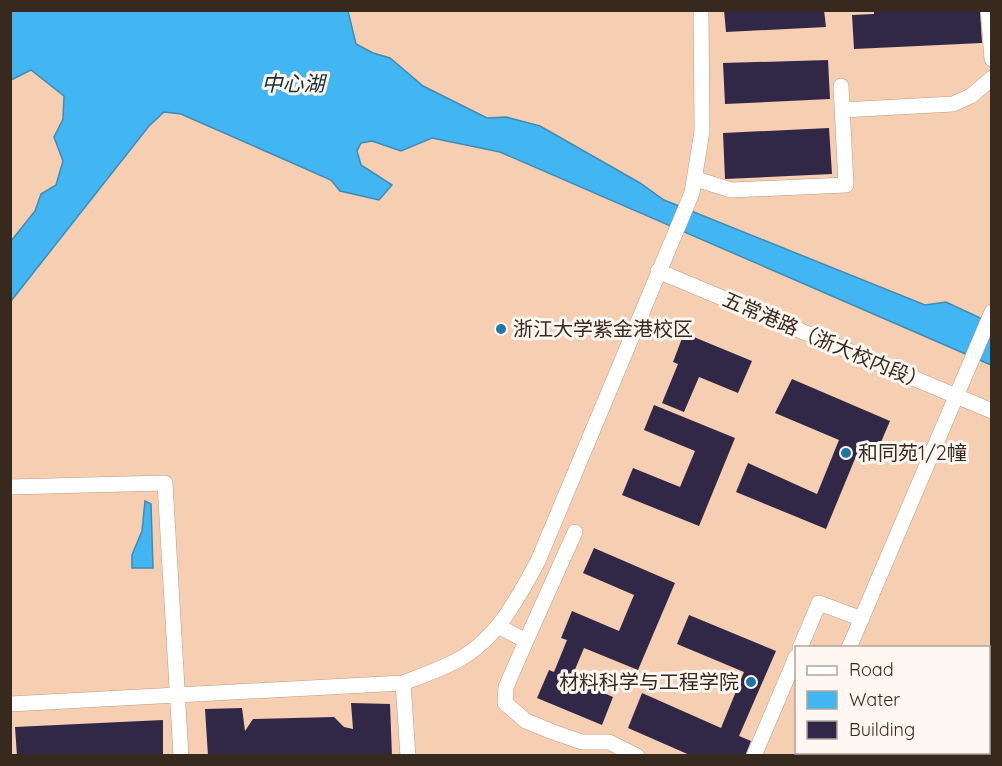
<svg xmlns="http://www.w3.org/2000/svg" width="1002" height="766" viewBox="0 0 1002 766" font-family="Quicksand,'Noto Sans SC',sans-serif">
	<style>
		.water { fill: #42b5f3; stroke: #3f8bb3; stroke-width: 1.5 }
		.building { fill: #312747 }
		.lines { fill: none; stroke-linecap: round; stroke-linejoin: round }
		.minor-casing { stroke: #bf9a80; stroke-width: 16 }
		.minor { stroke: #fff; stroke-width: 15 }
		.poi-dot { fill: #1d77a6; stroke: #fff7f1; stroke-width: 2 }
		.labels { text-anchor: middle; stroke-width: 6; stroke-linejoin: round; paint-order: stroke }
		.poi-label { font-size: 20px; fill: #38291e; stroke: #fff7f1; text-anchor: start }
		.street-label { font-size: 20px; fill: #38291e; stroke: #fff7f1 }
		.water-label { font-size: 21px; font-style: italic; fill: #162e3c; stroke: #fff7f1 }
	</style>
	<rect width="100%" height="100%" fill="#f6cfb3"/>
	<path class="water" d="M11,11h337l8,33 17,9 17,5 33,28 64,32 19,-1 34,9 100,57 24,17 261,105 21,-3 45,21v42l-491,-213 -68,-14 -31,13 -29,-10 -11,2 -4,8 4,14 31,20 -13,15 -39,-9 -9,-11 -150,-66 -17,-2 -15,14 -138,175v-60l24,-30 6,-17 15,-9 7,-24 -9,-24 9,-18 1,-23 -33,-26 -20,10z
		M145,501l6,3 2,64h-21v-13l10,-24z"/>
	<path class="building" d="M724,10h100l2,17 -100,5z
		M874,10h106l2,33 -128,6 -2,-34 22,-1z
		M828,60l2,39 -105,5 -2,-41z
		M829,128l3,46 -107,5 -2,-46z
		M684,333l68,28 -14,32 -39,-16 -15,35 -22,-9 16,-39 -5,-2z
		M792,379l98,42 -15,35 -16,-7 -33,80 -90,-37 12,-29 69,31 22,-54 -64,-27z
		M654,405l81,33 -36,88 -77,-31 11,-27 47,19 15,-36 -51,-21z
		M594,548l81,35 -37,87 -54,-22 -13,31 42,18 -11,28 -65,-27 12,-28 5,2 13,-32 -6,-2 11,-27 47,20 15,-36 -51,-22z
		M689,615l87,36 -37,85 12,5 -6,15h-53l-64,-28 14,-35 79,35 23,-56 -67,-28z
		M351,703l39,1 2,52h-184l-3,-47 37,-1 3,23 8,-12 81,-2 10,10 9,2z
		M163,720v36h-146l-2,-29z"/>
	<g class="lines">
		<g class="minor-casing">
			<path id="minor" d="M988,10l4,49
				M842,110l111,-6 18,-8 21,-18
				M696,179l35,11 115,-5 -5,-99
				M658,271l334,140
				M10,487l155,-4 16,273
				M498,626l28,15 -20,46 -1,16 21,18 27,11 29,10h27l28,14
				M526,641l49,-109
				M800,648l19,-45 43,16
				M849,648l143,-336
				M403,683l5,73
				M10,704l393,-21c18,-7 36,-13 53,-22 40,-21 61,-61 82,-100l154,-368 10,-62 -1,-121
				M754,756l42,-99
				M803,756l1,-4"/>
		</g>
		<use href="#minor" class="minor"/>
	</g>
	<g class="poi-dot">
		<circle cx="501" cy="329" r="6"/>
		<circle cx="846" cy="453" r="6"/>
		<circle cx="751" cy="682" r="6"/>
	</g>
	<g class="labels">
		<g class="poi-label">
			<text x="513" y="336">浙江大学紫金港校区</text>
			<text x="858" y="460">和同苑1/2幢</text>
			<text x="739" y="689" text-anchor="end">材料科学与工程学院</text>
		</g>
		<g class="street-label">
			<text transform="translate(825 341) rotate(23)" y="7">五常港路（浙大校内段）</text>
		</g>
		<g class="water-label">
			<text x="293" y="91">中心湖</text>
		</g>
	</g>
	<rect width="1002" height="766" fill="none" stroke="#38291e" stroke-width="24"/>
	<rect x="795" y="646" width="195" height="108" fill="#fff7f1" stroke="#afa59d" stroke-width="1.5"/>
	<rect x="807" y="666" width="30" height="9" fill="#ffffff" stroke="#afa59d" stroke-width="1.5"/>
	<text x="849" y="676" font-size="18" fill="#38291e">Road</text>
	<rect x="807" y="691" width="30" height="18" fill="#42b5f3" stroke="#afa59d" stroke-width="1.5"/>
	<text x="849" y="706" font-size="18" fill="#38291e">Water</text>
	<rect x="807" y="721" width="30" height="18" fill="#312747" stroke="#afa59d" stroke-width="1.5"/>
	<text x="849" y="736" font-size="18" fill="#38291e">Building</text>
</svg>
